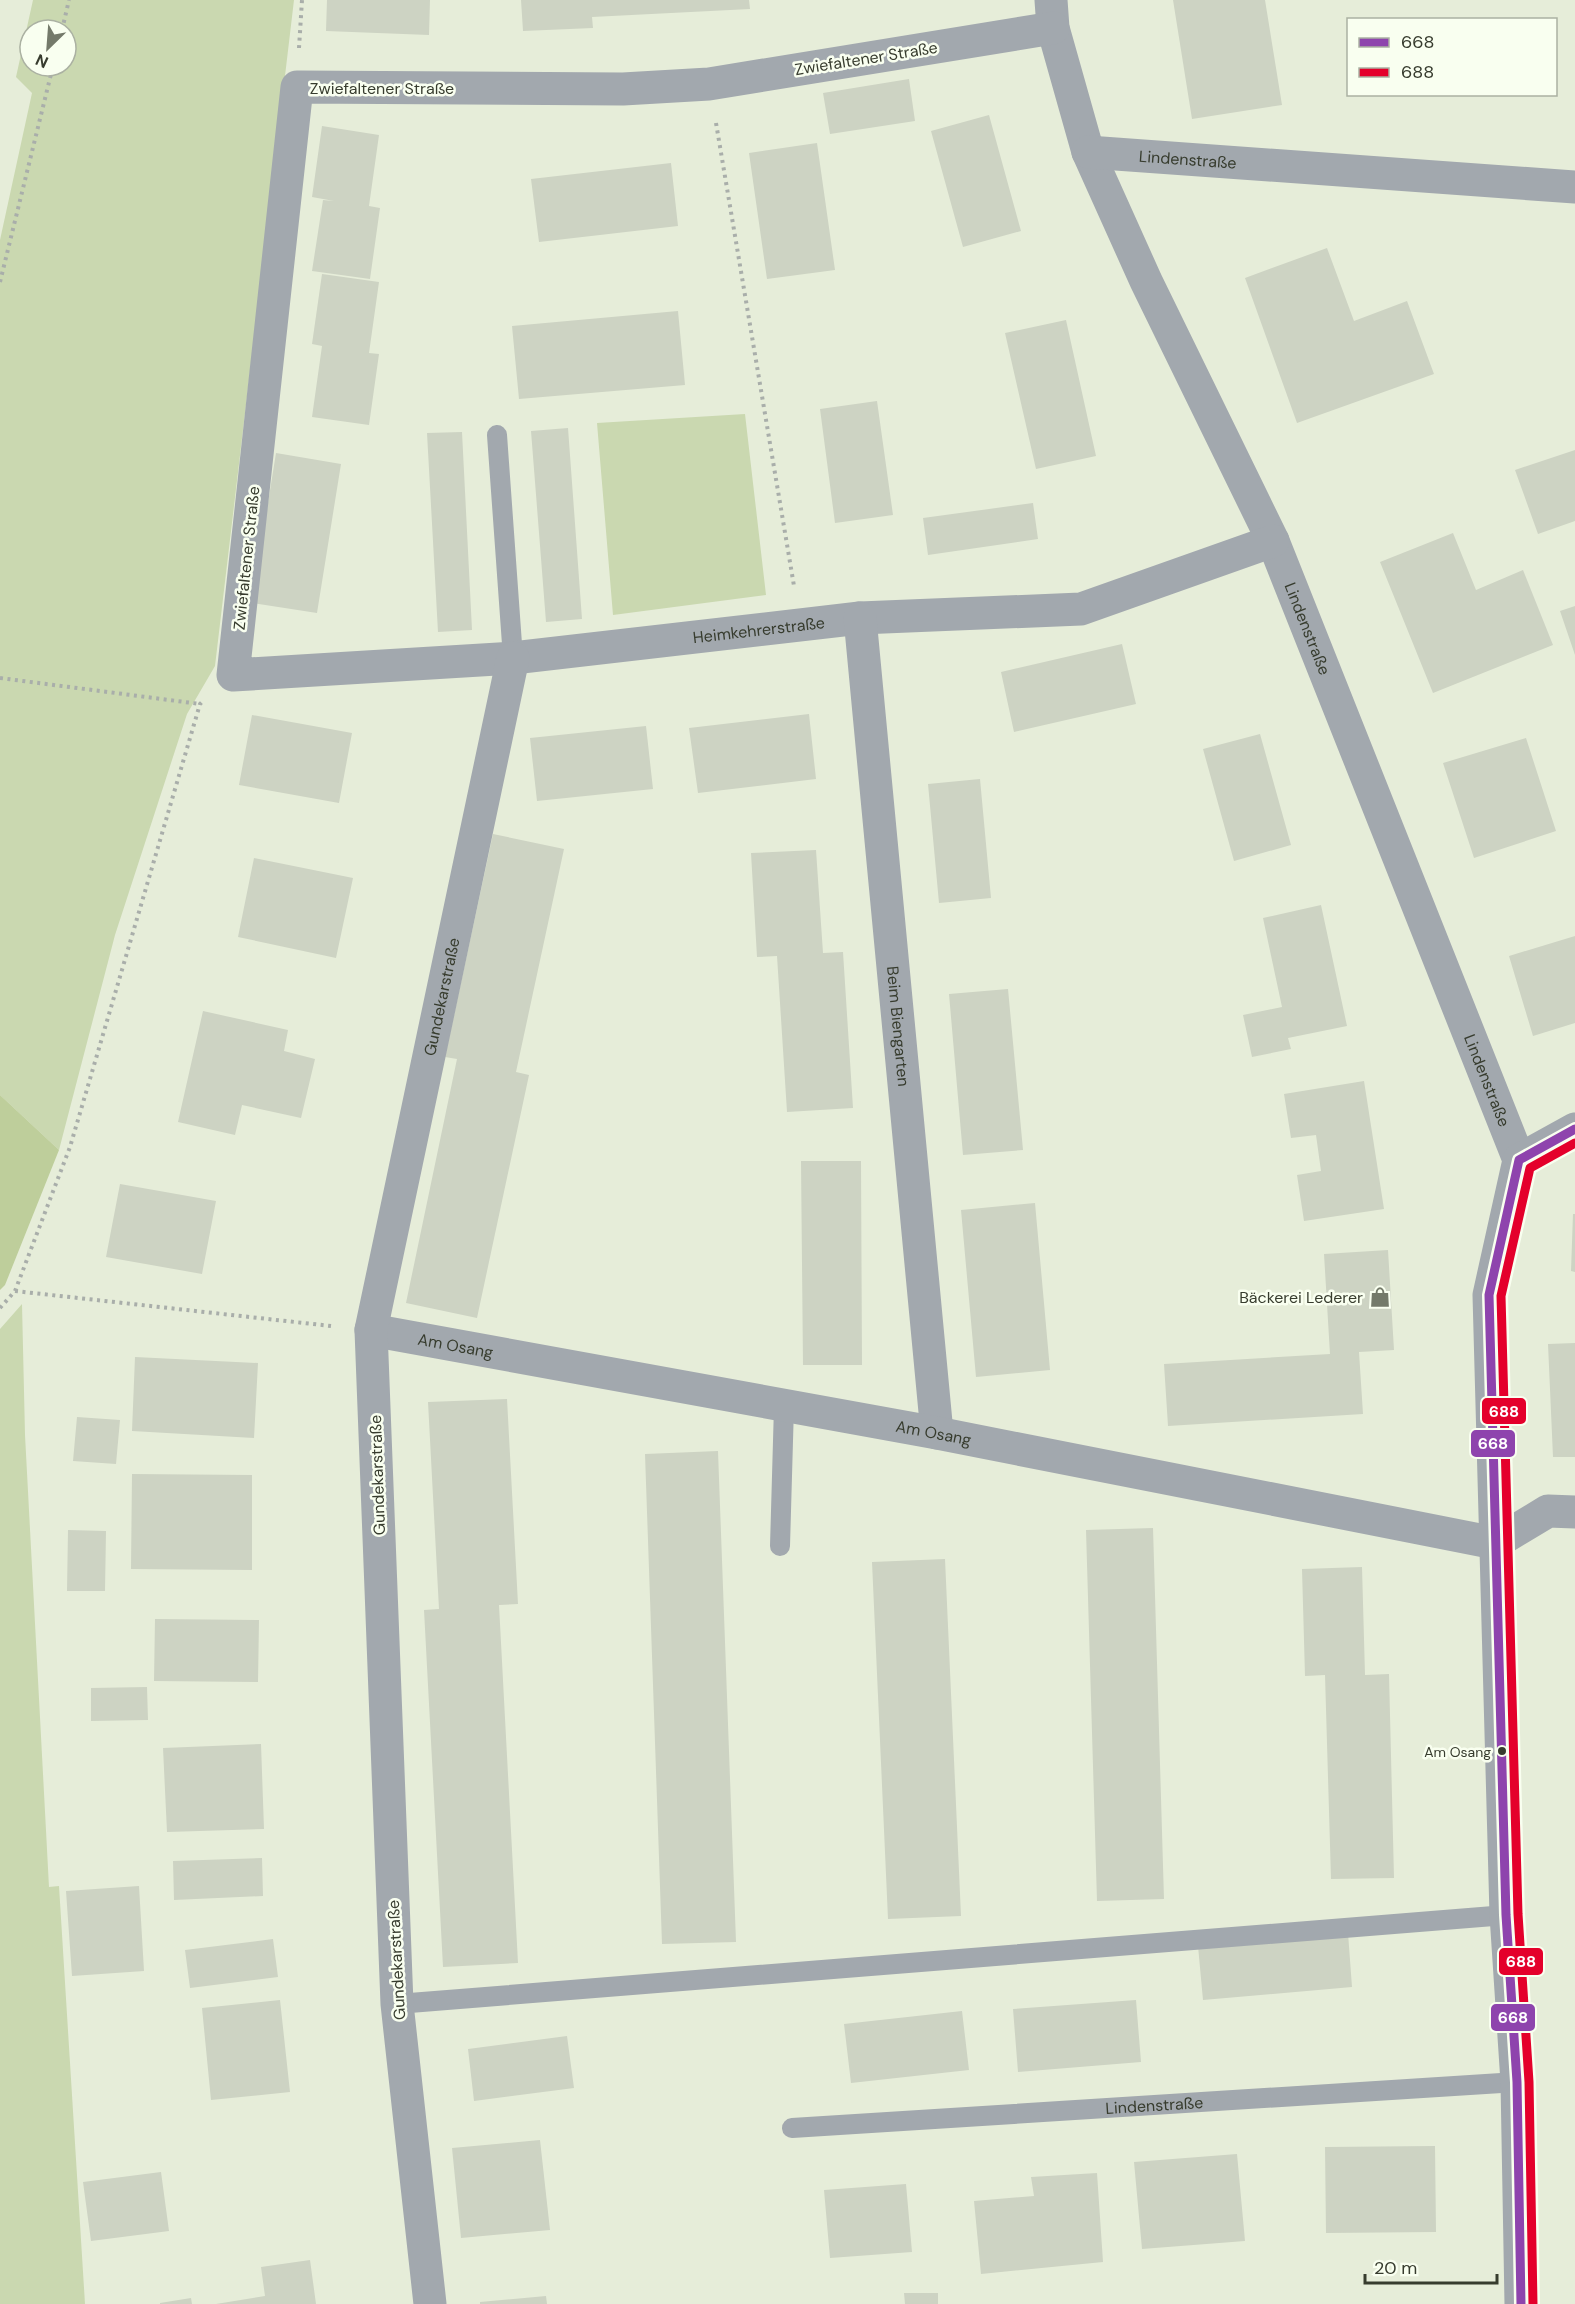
<svg xmlns="http://www.w3.org/2000/svg" width="1575" height="2304" viewBox="0 0 1575 2304" font-family="'DM Sans',sans-serif">
	<style>
		.green { fill: #cad8b0; fill-rule: evenodd }
		.forest { fill: #bece9b }
		.building { fill: #cdd3c3 }
		.lines { fill: none; stroke-linecap: round; stroke-linejoin: round }
		.path { stroke: #a9aeaa; stroke-width: 4; stroke-dasharray: 3 4.5; stroke-linecap: butt }
		.lane { stroke: #a2a8ae; stroke-width: 20 }
		.street { stroke: #a2a8ae; stroke-width: 33 }
		.bus-1-casing { stroke: #f9fff0; stroke-width: 14 }
		.bus-2-casing { stroke: #f9fff0; stroke-width: 14 }
		.bus-1 { stroke: #8e44ad; stroke-width: 9 }
		.bus-2 { stroke: #e4002b; stroke-width: 9 }
		.bus-dot { fill: #373c2e; stroke: #f9fff0; stroke-width: 2 }
		.labels { text-anchor: middle; stroke-width: 5; stroke-linejoin: round; paint-order: stroke }
		.bus-label { font-size: 14px; fill: #373c2e; stroke: #f9fff0; text-anchor: end }
		.street-label { font-size: 16px; fill: #373c2e; stroke: #f9fff0 }
		.poi-label { font-size: 16px; fill: #373c2e; stroke: #f9fff0; text-anchor: end }
		.line-badge { stroke: #f9fff0; stroke-width: 2 }
		.badge-label { font-size: 16px; text-anchor: middle; font-weight: bold; fill: #fff }
	</style>
	<rect width="100%" height="100%" fill="#e6edd9"/>
	<path class="green" d="M33,0h261l-79,666 -28,48 -72,221 -56,215 -59,-55v-855l32,-147 -16,-16zM30,30h36v36h-36z
		M745,414l21,181 -153,20 -16,-192z
		M22,1304l3,131 24,452 10,-1 26,418h-85v-975z"/>
	<path class="forest" d="M0,1095l59,55 -54,135 -5,5z"/>
	<path class="building" d="M327,0h103l-1,35 -103,-4z
		M521,0h228l1,9 -158,8 1,11 -70,3z
		M1173,0h92l17,105 -90,14z
		M909,79l6,42 -85,13 -7,-41z
		M989,115l32,116 -58,16 -32,-116z
		M322,126l57,9 -10,71 11,2 -10,71 -58,-8 11,-71 11,1 -22,-4z
		M817,143l18,127 -68,9 -18,-126z
		M671,163l7,63 -139,16 -8,-63z
		M1327,248l27,73 53,-20 27,73 -137,49 -52,-145z
		M322,274l57,8 -10,71 10,1 -10,71 -57,-8 10,-71 -10,-2z
		M678,311l7,74 -166,14 -7,-73z
		M1066,320l30,136 -60,13 -31,-136z
		M877,401l16,114 -58,8 -15,-114z
		M568,428l14,191 -36,3 -15,-191z
		M462,432l10,198 -34,2 -11,-199z
		M1575,450v71l-37,13 -23,-64z
		M276,453l65,11 -24,149 -65,-10z
		M1033,503l5,36 -110,16 -5,-37z
		M1453,533l23,57 47,-20 30,75 -120,48 -53,-131z
		M1575,606v49l-15,-44z
		M1122,644l14,60 -122,28 -13,-60z
		M809,714l7,65 -118,14 -9,-65z
		M252,715l100,18 -13,70 -100,-18z
		M646,726l7,63 -116,12 -7,-63z
		M1260,734l31,111 -57,16 -31,-112z
		M1526,738l30,93 -82,27 -31,-95z
		M980,779l11,119 -52,5 -11,-119z
		M493,834l71,15 -48,223 13,3 -52,243 -71,-15 51,-244 -12,-2z
		M816,850l7,103 20,-1 10,156 -66,4 -10,-156 -20,1 -6,-104z
		M254,858l99,20 -17,80 -98,-21z
		M1321,905l26,121 -59,12 3,11 -39,8 -9,-42 39,-8 -19,-89z
		M1575,936v87l-42,13 -24,-80z
		M1008,989l15,161 -60,5 -14,-161z
		M203,1011l85,19 -4,21 31,8 -14,59 -59,-13 -7,30 -57,-13z
		M1364,1081l20,128 -80,12 -7,-46 24,-4 -5,-36 -25,3 -7,-44z
		M801,1161h60l1,204h-59z
		M120,1184l96,17 -14,73 -96,-17z
		M1035,1203l15,167 -74,7 -15,-167z
		M1573,1214h2v58l-4,-1z
		M1388,1250l6,100 -35,2 4,62 -195,12 -4,-62 166,-10 -6,-100z
		M1575,1343v114h-22l-5,-113z
		M135,1357l123,6 -4,75 -122,-7z
		M507,1399l11,205 -19,1 19,358 -75,4 -19,-357 15,-1 -11,-207z
		M77,1417l43,3 -4,44 -43,-3z
		M718,1451l18,491 -74,2 -17,-490z
		M132,1474l120,1v95l-121,-1z
		M1153,1528l11,371 -67,2 -11,-371z
		M68,1530l38,1 -1,60h-38z
		M945,1559l16,357 -73,3 -16,-357z
		M1362,1567l3,108 24,-1 5,204 -63,1 -6,-204 -20,1 -3,-107z
		M155,1619l104,1 -1,62 -104,-1z
		M147,1687l1,33 -57,1v-33z
		M261,1744l3,85 -97,3 -4,-84z
		M262,1858l1,38 -89,4 -1,-39z
		M139,1886l5,85 -72,5 -6,-85z
		M1348,1933l4,54 -149,13 -5,-54z
		M273,1939l5,38 -88,11 -5,-38z
		M280,2000l10,92 -79,8 -9,-92z
		M1136,2000l5,62 -123,10 -5,-63z
		M962,2011l7,59 -118,13 -7,-59z
		M567,2036l7,52 -100,13 -6,-52z
		M540,2140l10,90 -89,8 -9,-90z
		M1435,2146l1,86 -110,1 -1,-86z
		M1237,2154l8,87 -103,8 -8,-87z
		M161,2172l8,59 -78,10 -8,-59z
		M1097,2173l6,89 -122,12 -7,-73 60,-5 -3,-19z
		M906,2184l6,68 -82,6 -6,-68z
		M310,2260l6,44h-100l49,-8 -4,-29z
		M904,2293h34v11h-33z
		M546,2296l1,8h-67v-2z
		M191,2298l1,6h-32v-1z"/>
	<g class="lines">
		<path class="path" d="M62,30l7,-30
			M299,48l3,-48
			M716,123l78,463
			M0,282l53,-216
			M0,678l200,26
			M15,1291l316,35
			M0,1308l15,-17 55,-144 130,-443 3,-3"/>
		<g class="lane">
			<path d="M497,435l16,223"/>
			<path d="M780,1546l4,-140"/>
			<path d="M397,2004l1109,-89"/>
			<path id="s1" d="M792,2128l725,-46"/>
		</g>
		<g class="street">
			<path id="s2" d="M1051,0l2,28 35,124 58,129 127,260 246,619 -30,135 17,620 11,167 4,222"/>
			<path id="s3" d="M1053,28l-344,56 -86,5 -326,-2 -64,588 280,-17 347,-40 221,-9 192,-68"/>
			<path id="s4" d="M1088,152l487,35"/>
			<path id="s5" d="M860,618l77,815"/>
			<path d="M1519,1160l56,-31"/>
			<path id="s6" d="M371,1330l566,103 558,110 53,-32 27,1"/>
			<path id="s7" d="M430,2304l-33,-300 -26,-674 142,-672"/>
		</g>
		<g class="bus-1-casing">
			<path id="bus-1" d="M1519,1160l-30,135 17,620 11,167 4,222
				M1519,1160l56,-31"/>
		</g>
		<g class="bus-2-casing">
			<path id="bus-2" d="M1533,2304l-4,-222 -11,-168 -17,-618 29,-128 45,-25"/>
		</g>
		<use href="#bus-1" class="bus-1"/>
		<use href="#bus-2" class="bus-2"/>
	</g>
	<defs>
		<g id="shop-bare" transform="scale(1.62)"><path d="M-5-2.5h2.3a2.7 3.5 0 0 1 5.4 0H5L5.5 6h-11ZM-1.5-2.5h3a1.5 2.3 0 0 0-3 0Z" fill="#747a6a" stroke="#f9fff0" stroke-width="2.5" paint-order="stroke"/></g>
	</defs>
	<g fill-rule="evenodd">
		<use href="#shop-bare" x="1380" y="1297"/>
	</g>
	<circle class="bus-dot" cx="1502" cy="1751" r="5"/>
	<g class="labels">
		<g class="bus-label">
			<text x="1491" y="1757">Am Osang</text>
		</g>
		<g class="street-label">
			<text transform="translate(866 58) rotate(-9)" y="6">Zwiefaltener Straße</text>
			<text x="382" y="94">Zwiefaltener Straße</text>
			<text dy="6" stroke="none"><textPath href="#s4" startOffset="100">Lindenstraße</textPath></text>
			<text transform="translate(246 558) rotate(-84)" y="6">Zwiefaltener Straße</text>
			<text dy="6" stroke="none"><textPath href="#s2" startOffset="682">Lindenstraße</textPath></text>
			<text dy="6" stroke="none"><textPath href="#s3" startOffset="1880">Heimkehrerstraße</textPath></text>
			<text dy="6" stroke="none"><textPath href="#s7" startOffset="1317">Gundekarstraße</textPath></text>
			<text dy="6" stroke="none"><textPath href="#s5" startOffset="410">Beim Biengarten</textPath></text>
			<text dy="6" stroke="none"><textPath href="#s2" startOffset="1168">Lindenstraße</textPath></text>
			<text dy="6" stroke="none"><textPath href="#s6" startOffset="86">Am Osang</textPath></text>
			<text dy="6" stroke="none"><textPath href="#s6" startOffset="572">Am Osang</textPath></text>
			<text transform="translate(377 1475) rotate(-92)" y="6">Gundekarstraße</text>
			<text transform="translate(396 1960) rotate(-93)" y="6">Gundekarstraße</text>
			<text dy="6" stroke="none"><textPath href="#s1" startOffset="363">Lindenstraße</textPath></text>
		</g>
		<g class="poi-label">
			<text x="1363" y="1303">Bäckerei Lederer</text>
		</g>
	</g>
	<g class="line-badge">
		<rect x="1481" y="1397" width="46" height="28" rx="6" fill="#e4002b"/>
		<rect x="1470" y="1429" width="46" height="29" rx="6" fill="#8e44ad"/>
		<rect x="1498" y="1947" width="46" height="29" rx="6" fill="#e4002b"/>
		<rect x="1490" y="2003" width="46" height="29" rx="6" fill="#8e44ad"/>
	</g>
	<g class="badge-label">
		<text x="1504" y="1417">688</text>
		<text x="1493" y="1449">668</text>
		<text x="1521" y="1967">688</text>
		<text x="1513" y="2023">668</text>
	</g>
	<rect x="1347" y="18" width="210" height="78" fill="#f9fff0" stroke="#abb1a2" stroke-width="1.5"/>
	<rect x="1359" y="38" width="30" height="9" fill="#8e44ad" stroke="#abb1a2" stroke-width="1.5"/>
	<text x="1401" y="48" font-size="18" fill="#373c2e">668</text>
	<rect x="1359" y="68" width="30" height="9" fill="#e4002b" stroke="#abb1a2" stroke-width="1.5"/>
	<text x="1401" y="78" font-size="18" fill="#373c2e">688</text>
	<g transform="translate(48 48) rotate(205)"><circle r="28" fill="#f9fff0" stroke="#abb1a2" stroke-width="1.5"/>
	<path d="M0-4.5L10 22L0 15L-10 22Z" fill="#747a6a"/>
	<text y="-9" font-size="16" font-weight="bold" text-anchor="middle" fill="#373c2e">N</text>
	</g>
	<path d="M1365 2274v9h132v-9" fill="none" stroke="#373c2e" stroke-width="3"/>
	<text x="1374" y="2274" font-size="18" fill="#373c2e" stroke="#f9fff0" stroke-width="4.5" paint-order="stroke">20 m</text>
</svg>
